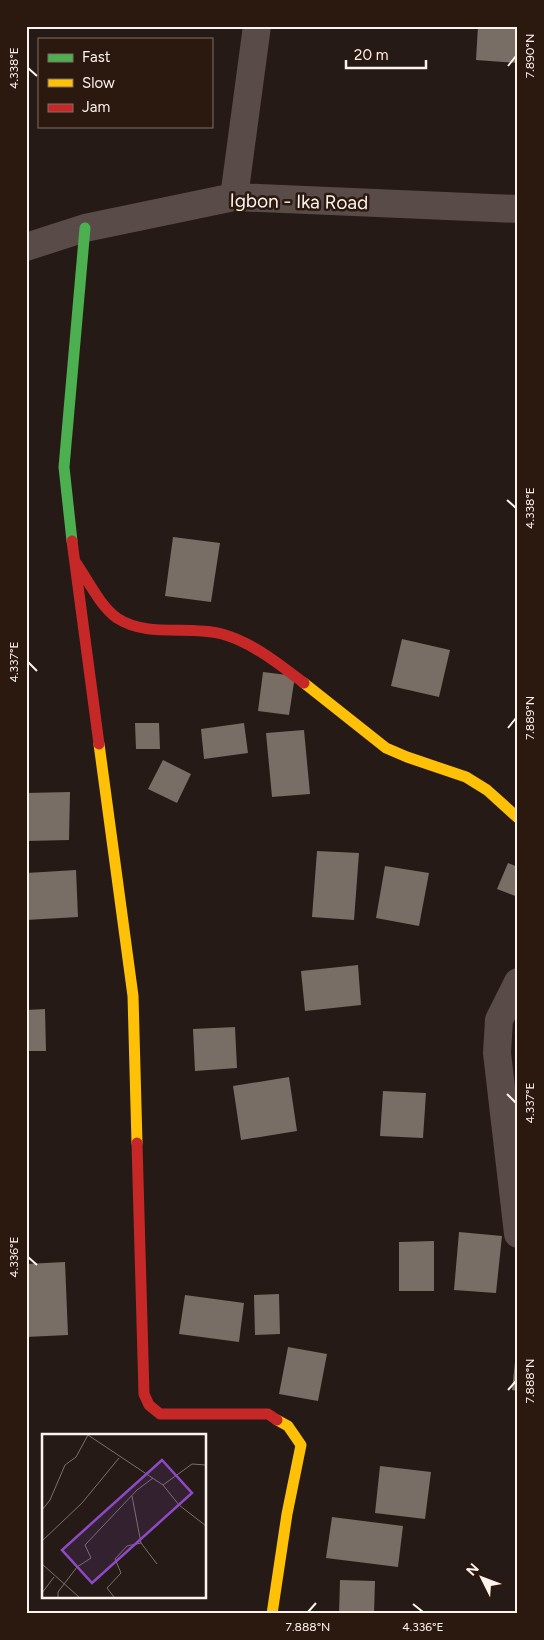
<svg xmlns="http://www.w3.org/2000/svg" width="544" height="1640" viewBox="0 0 544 1640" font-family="Figtree,sans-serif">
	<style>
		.building { fill: #796e66 }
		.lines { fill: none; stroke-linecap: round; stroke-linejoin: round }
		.street { stroke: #584b48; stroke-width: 28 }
		.fast { stroke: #4caf50; stroke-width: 11 }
		.slow { stroke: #ffc107; stroke-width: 11 }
		.jam { stroke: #c62828; stroke-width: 11 }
		.ticks { fill: none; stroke: #fdf3ed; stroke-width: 2 }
		.labels { text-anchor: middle; stroke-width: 5; stroke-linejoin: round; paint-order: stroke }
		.street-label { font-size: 19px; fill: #fdf3ed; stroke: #2b180f }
		.inset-road { fill: none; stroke: #7b716b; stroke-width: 1 }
		.view { fill: #8e4ac6; fill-opacity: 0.15; stroke: #8e4ac6; stroke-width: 2.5 }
		.inset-edge { fill: none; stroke: #fdf3ed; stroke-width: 2.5 }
		.neatline { fill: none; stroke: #fdf3ed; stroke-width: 2 }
		.ticks-label { font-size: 12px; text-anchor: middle; fill: #fdf3ed }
	</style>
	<rect width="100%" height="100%" fill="#251a15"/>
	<path class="building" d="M478,26h40v37l-42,-3z
		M173,537l47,6 -9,59 -46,-6z
		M402,639l48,11 -11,47 -48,-11z
		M263,672l32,4 -6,39 -31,-4z
		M135,723h24l1,26h-24z
		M244,723l4,30 -44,6 -3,-30z
		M304,730l6,64 -38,3 -6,-64z
		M163,760l28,14 -14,29 -29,-14z
		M70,792l-1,48 -43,1v-48z
		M317,851l42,2 -5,67 -42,-3z
		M508,863l10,4v30l-21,-8z
		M385,866l44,7 -10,53 -43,-8z
		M76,870l2,47 -52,3v-47z
		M358,965l3,40 -56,6 -4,-40z
		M45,1009l1,42h-20v-41z
		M235,1027l2,41 -42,3 -2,-42z
		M289,1077l8,54 -56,9 -8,-54z
		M383,1091l43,2 -3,45 -43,-2z
		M459,1232l43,4 -6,57 -42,-3z
		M434,1241v50h-35v-49z
		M65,1262l3,73 -42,2v-73z
		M279,1294l1,40 -25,1 -1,-40z
		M185,1295l59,8 -5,39 -60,-8z
		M288,1347l39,7 -9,47 -39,-7z
		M516,1352h2v39l-6,-1z
		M380,1466l51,6 -6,47 -50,-6z
		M332,1517l71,9 -5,41 -72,-9z
		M340,1580l35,1 -1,33h-35z"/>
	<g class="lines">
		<path class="street" d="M234,197l23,-171
			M26,247l59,-19 149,-31 284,12
			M518,982l-19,38 -2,33 21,181"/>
		<path class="fast" d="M72,541l-8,-74 21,-239"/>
		<path class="slow" d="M304,683l82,65 21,9 59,20 21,13 31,28
			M99,744l34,252 4,147
			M272,1614l15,-100 14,-69 -13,-19 -11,-6"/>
		<path class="jam" d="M72,541l27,203
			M76,563c12,17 24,43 41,55 30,20 72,7 105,16 30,8 58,31 82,49
			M137,1143l7,251 5,11 11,9h108l9,6"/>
	</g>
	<path class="ticks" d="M508,66l8,-10M28,68l9,8M507,500l9,8M28,662l9,9M508,728l8,-10M507,1094l9,9M28,1257l9,8M508,1390l8,-9M413,1604l10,8M308,1612l8,-9"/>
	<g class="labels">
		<g class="street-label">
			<text transform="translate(299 201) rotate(1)" y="7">Igbon - Ika Road</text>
		</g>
	</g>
	<g transform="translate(42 1434)">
		<rect width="164" height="164" fill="#251a15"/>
		<path class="inset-road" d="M46,1l75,50 16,20 27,21M121,51l29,-21 14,1M90,62l9,47 16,21M0,76l8,-10 15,-35 11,-8 12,-22M0,107l40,-38 37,-45M0,130l37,33M0,159l12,-16M16,163v-5l19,-25 14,-9 -6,-13 52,-55 16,-12M72,163l-7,-9 14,-15 -6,-14 12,-13 14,-3"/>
		<path class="view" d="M120,26l30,33 -100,90 -30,-33z"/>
		<rect width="164" height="164" class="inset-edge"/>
	</g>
	<rect width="544" height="1640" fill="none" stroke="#2b180f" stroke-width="55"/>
	<rect x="38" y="38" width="175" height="90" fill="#2b180f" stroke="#7f7068"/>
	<rect x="48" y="54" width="25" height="8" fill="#4caf50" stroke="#7f7068"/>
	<text x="82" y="62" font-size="15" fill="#fdf3ed">Fast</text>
	<rect x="48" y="79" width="25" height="8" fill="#ffc107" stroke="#7f7068"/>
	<text x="82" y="88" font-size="15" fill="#fdf3ed">Slow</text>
	<rect x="48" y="104" width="25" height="8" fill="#c62828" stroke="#7f7068"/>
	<text x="82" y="112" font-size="15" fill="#fdf3ed">Jam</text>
	<g transform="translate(482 1578) rotate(312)" stroke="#2b180f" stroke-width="4" paint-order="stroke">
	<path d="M0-4L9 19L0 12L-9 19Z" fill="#fdf3ed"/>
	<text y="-8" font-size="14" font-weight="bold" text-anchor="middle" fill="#fdf3ed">N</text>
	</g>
	<path d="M346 60v8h80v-8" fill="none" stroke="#fdf3ed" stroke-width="2.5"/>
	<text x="354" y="60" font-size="15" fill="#fdf3ed" stroke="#2b180f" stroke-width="4" paint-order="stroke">20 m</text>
	<rect x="28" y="28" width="488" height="1584" class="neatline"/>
	<g class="ticks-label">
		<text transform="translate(530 56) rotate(-90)" y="4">7.890°N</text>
		<text transform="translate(14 68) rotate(-90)" y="4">4.338°E</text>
		<text transform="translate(530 508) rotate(-90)" y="4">4.338°E</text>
		<text transform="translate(14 662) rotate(-90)" y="4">4.337°E</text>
		<text transform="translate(530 718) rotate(-90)" y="4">7.889°N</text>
		<text transform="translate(530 1103) rotate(-90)" y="4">4.337°E</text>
		<text transform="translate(14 1257) rotate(-90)" y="4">4.336°E</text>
		<text transform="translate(530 1381) rotate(-90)" y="4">7.888°N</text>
		<text x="308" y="1631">7.888°N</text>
		<text x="423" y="1631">4.336°E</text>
	</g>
</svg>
